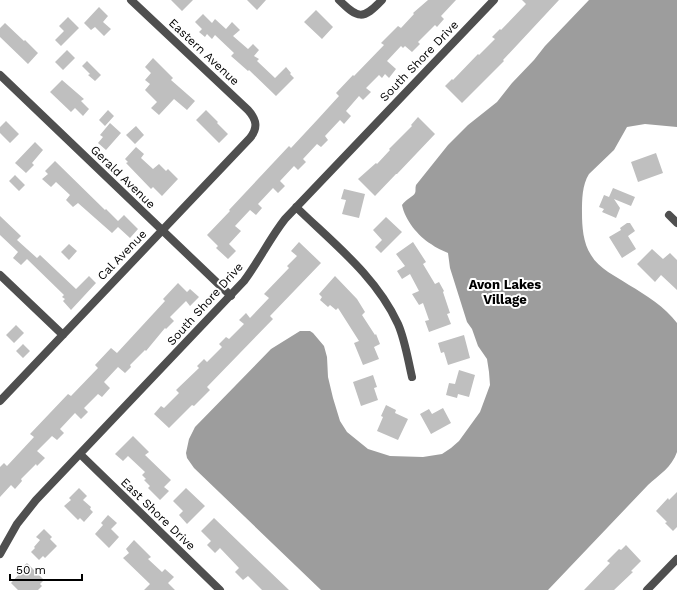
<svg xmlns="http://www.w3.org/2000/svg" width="677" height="590" viewBox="0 0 677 590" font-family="'Work Sans',sans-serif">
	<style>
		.water { fill: #9d9d9d }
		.building { fill: #bfbfbf }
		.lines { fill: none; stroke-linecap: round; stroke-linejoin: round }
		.street { stroke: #4f4f4f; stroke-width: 8 }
		.labels { text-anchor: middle; stroke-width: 4; stroke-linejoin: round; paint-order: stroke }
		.street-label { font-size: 12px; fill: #000; stroke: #fff }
		.neighbourhood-label { font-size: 13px; font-weight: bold; fill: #000; stroke: #fff }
	</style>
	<rect width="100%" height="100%" fill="#fff"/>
	<path class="water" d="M589,0h88v127l-32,-3 -18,3 -13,23 -25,24c-7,11 -7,26 -7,39 0,13 1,30 9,42 8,14 25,21 38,30 17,10 36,22 48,38v129c-5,15 -18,23 -29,33l-100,105h-227l-127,-122 -7,-10 -1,-5 3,-14 6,-12 76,-78 29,-18h10l3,2 11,13 3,11 1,20 5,21 7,23 7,11 21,17 22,7 33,1 19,-3 9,-6 8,-7 21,-29 10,-27 -1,-13 -2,-13 -9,-13 -6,-17 -5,-7 -17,-54 -2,-15c-6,-3 -12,-5 -17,-9 -13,-8 -26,-24 -29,-39 3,-5 12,-9 13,-12 1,-2 0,-5 1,-8l32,-40 20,-20 29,-23 15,-19 22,-23 11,-14z"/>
	<path class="building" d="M171,0h22l-11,11z
		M247,0h19l-9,10z
		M428,0h28l-15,16 3,3 -7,8 -2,-2 -17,17 2,2 -8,8 -7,-6 -2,2 -2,-2 -14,15 9,8 -7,9 -4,-4 -3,4 -3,-3 -13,13 5,4 -8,8 -4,-4 -13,15 5,5 -7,8 -4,-4 -15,16 3,4 -7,7 -4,-3 -14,15 3,3 -8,8 -4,-4 -14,15 5,5 -7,7 -5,-5 -15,16 4,4 -6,7 -6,-5 -15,16 6,5 -12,13 7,7 -8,8 -12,-11 2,-2 -11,-11 23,-24 -1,-1 60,-64 2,2 27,-29 21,-23 -3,-3 17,-18 1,1 30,-31 -3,-2 17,-17 3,2 13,-14 -1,-1z
		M522,0h37l-56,60 1,1 -42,42 -17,-17 7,-7 1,1 25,-26 1,1 16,-16 -3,-2 8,-8 1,1 25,-26z
		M99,7l9,9 -5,6 8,7 -7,7 -9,-9 -4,3 -7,-7z
		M316,10l17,17 -11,12 -18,-17z
		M203,14l9,9 3,-4 11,10 6,-7 8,8 -7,6 15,13 5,-5 6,6 -5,6 5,3 -2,2 18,17 11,-11 5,6 -1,1 4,4 -18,18 -27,-26 -1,1 -17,-15 3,-3 -19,-18 -3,4 -5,-5 -2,3 -6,-5 3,-3 -7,-7z
		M68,17l11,11 -18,18 -6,-6 9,-9 -5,-5z
		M5,23l19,18 1,-1 13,13 -10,11 -28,-27v-9z
		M67,50l8,8 -12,12 -8,-8z
		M153,58l20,20 -2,2 24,21 -8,9 -13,-11 -15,16 -8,-7 6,-6 -12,-12 5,-6 -5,-4 6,-7 -6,-6z
		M87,61l14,14 -6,6 -7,-6 2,-1 -8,-8z
		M62,80l22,19 -3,2 8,8 -6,7 -8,-8 -4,4 -21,-20z
		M108,110l6,6 -9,10 -6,-6z
		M206,110l12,12 -1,1 11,11 -9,9 -23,-23z
		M418,117l17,17 -38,40h-1l-21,22 -17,-17 18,-16 1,1 13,-14 -1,-1 23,-23 -1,-1z
		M6,121l13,13 -9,9 -10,-10v-6z
		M110,123l11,10 -15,17 -8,-7 5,-6 -3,-2z
		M136,126l8,9 -9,9 -9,-9z
		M35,142l8,8 -11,13 2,2 -8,8 -11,-10z
		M136,147l8,7 -3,4 12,11 6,-5 7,7 2,-2 10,10 -16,17 -9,-9 -2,2 -25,-26 2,-1 -3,-3z
		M656,153l7,20 -25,9 -7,-20z
		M55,161l50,49 1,-1 12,12 6,-6 14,14 -8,9 -12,-11 -6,6 -34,-30 -5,4 -7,-7 4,-5 -14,-13 -5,5 -9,-8 6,-5 -3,-3z
		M15,175l10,10 -6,6 -10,-10z
		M613,188l22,9 -4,9 -17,-7 6,9 -4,10 -14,-6 2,-3 -5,-2 5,-12 5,2z
		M344,189l21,5 -6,24 -17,-4 4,-14 -5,-1z
		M0,216l21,20 -4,4 20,18 3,-3 36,34 13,-13 7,7 -25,27 -8,-9 2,-2 -3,-2 2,-2 -37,-36 -6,6 -8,-7 5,-6 -18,-17z
		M386,217l16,15 -21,21 -6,-6 7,-7 -9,-10z
		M627,223h3l5,8 -7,5 8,13 -14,9 -13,-21 12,-7 -1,-2z
		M299,242l22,21 -51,53 3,3 -66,68 3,3 -16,16 -2,-1 -23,23 -15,-14 7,-8 3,2 15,-15 -3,-3 23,-22 -2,-2 7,-7 3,3 15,-15 -3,-3 7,-7 3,2 15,-15 -5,-4 7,-7 4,5 19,-20 -5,-4 25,-26 -2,-2 10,-10 -6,-5z
		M413,242l13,20 -3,2 12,20 4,-2 5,9 -1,1 7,21 -3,1 4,10 -22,8 -4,-11 4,-1 -6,-17 -4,2 -7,-11 7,-3 -9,-17 -8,5 -5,-8 8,-5 -9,-12z
		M69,244l8,7 -8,9 -8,-8z
		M652,249l11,10 7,-6 7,7v30l-16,-15 -6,7 -18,-18z
		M335,276l22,23 8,13 -3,3 13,20 1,-1 4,10 -6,3 5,12 -16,6 -9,-22 5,-2 -21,-33 -2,2 -6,-5 -2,2 -8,-7 2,-3 -3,-3z
		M178,283l9,9 3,-3 9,8 -9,9 -4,-5 -16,16 4,4 -8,8 -1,-1 -19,23 -1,-1 -15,15 1,2 -6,6 -7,-6 -14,15 6,6 -8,9 -4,-3 -14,14 4,4 -7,7 -6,-6 -15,16 4,4 -7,7 -5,-4 -15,15 8,7 -8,8 -1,-2 -15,15 1,2 -7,8 -4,-4 -11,12v-30l4,-4 3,3 27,-29 -4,-3 38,-40 3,2 27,-28 -3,-3 16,-17 6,5 48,-52 -2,-2z
		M16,325l8,8 -10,10 -8,-8z
		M464,335l6,23 -22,7 -4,-13 -3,1 -3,-10z
		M23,344l7,7 -7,7 -7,-7z
		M459,370l16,5 -6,22 -11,-3 -1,4 -11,-3 3,-12 6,1z
		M373,375l4,12 -3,1 4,12 -17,6 -8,-24z
		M386,405l10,5 -1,3 13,6 -10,21 -21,-9 6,-14 -2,-1z
		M443,408l8,15 -20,11 -11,-20 9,-5 3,5z
		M133,436l16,16 -4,3 26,25 -7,7 5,4 -9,9 -12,-12 2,-2 -6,-6 2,-1 -4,-4 3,-3 -17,-16 -5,5 -8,-7z
		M79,488l8,8 -4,4 8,7 -1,2 3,3 -9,10 -4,-4 -2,2 -14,-14 7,-6 -2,-2z
		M186,488l19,18 -18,18 -8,-9 4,-4 -10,-10z
		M677,492v35l-4,4 -8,-8 2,-1 -11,-11 12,-13 1,2z
		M108,515l9,8 -6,6 8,8 -10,11 -14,-14 8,-9 -2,-2z
		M214,518l28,27 47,45h-27l-14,-14 -5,4 -8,-8 4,-4 -19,-20 -5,5 -8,-8 4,-4 -10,-10z
		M44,529l8,8 -2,2 7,7 -12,12 -2,-2 -4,4 -8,-8 4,-4 -1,-1 6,-7 -4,-3z
		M134,540l17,17 -3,2 14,13 3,-3 9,8 -6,6 7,7h-31l6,-6 -27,-26 6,-5 -3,-4z
		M626,545l15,16 -10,10 2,1 -19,18h-30l26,-27 -3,-2 12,-12 2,1z
		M27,563l17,17 -4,4 2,2 -4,4h-20l-7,-7 10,-11 -2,-2z"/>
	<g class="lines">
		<path class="street" d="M339,0c19,19 24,20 43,0
			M0,75l231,221
			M296,207c37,36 80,69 102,117 7,16 10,36 14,53
			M669,215l8,8
			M0,275l63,60
			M0,401l250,-263c8,-10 7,-18 -2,-28l-117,-110
			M80,454l140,136
			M0,554l17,-30 19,-24 208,-219c15,-20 26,-43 41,-62l209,-219
			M647,590l30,-31"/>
	</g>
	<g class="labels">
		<g class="street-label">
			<text transform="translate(204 52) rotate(43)" y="4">Eastern Avenue</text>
			<text transform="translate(419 61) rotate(-46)" y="4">South Shore Drive</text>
			<text transform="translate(123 177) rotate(44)" y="4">Gerald Avenue</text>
			<text transform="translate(122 255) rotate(-46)" y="4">Cal Avenue</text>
			<text transform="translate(205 304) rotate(-48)" y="4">South Shore Drive</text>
			<text transform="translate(158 514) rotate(44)" y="4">East Shore Drive</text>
		</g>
		<g class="neighbourhood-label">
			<text x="505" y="289">Avon Lakes<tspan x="505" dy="15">Village</tspan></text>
		</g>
	</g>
	<path d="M10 574v6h72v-6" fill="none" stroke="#000000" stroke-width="2"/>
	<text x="16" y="574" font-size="12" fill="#000000" stroke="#ffffff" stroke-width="3" paint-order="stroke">50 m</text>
</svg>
